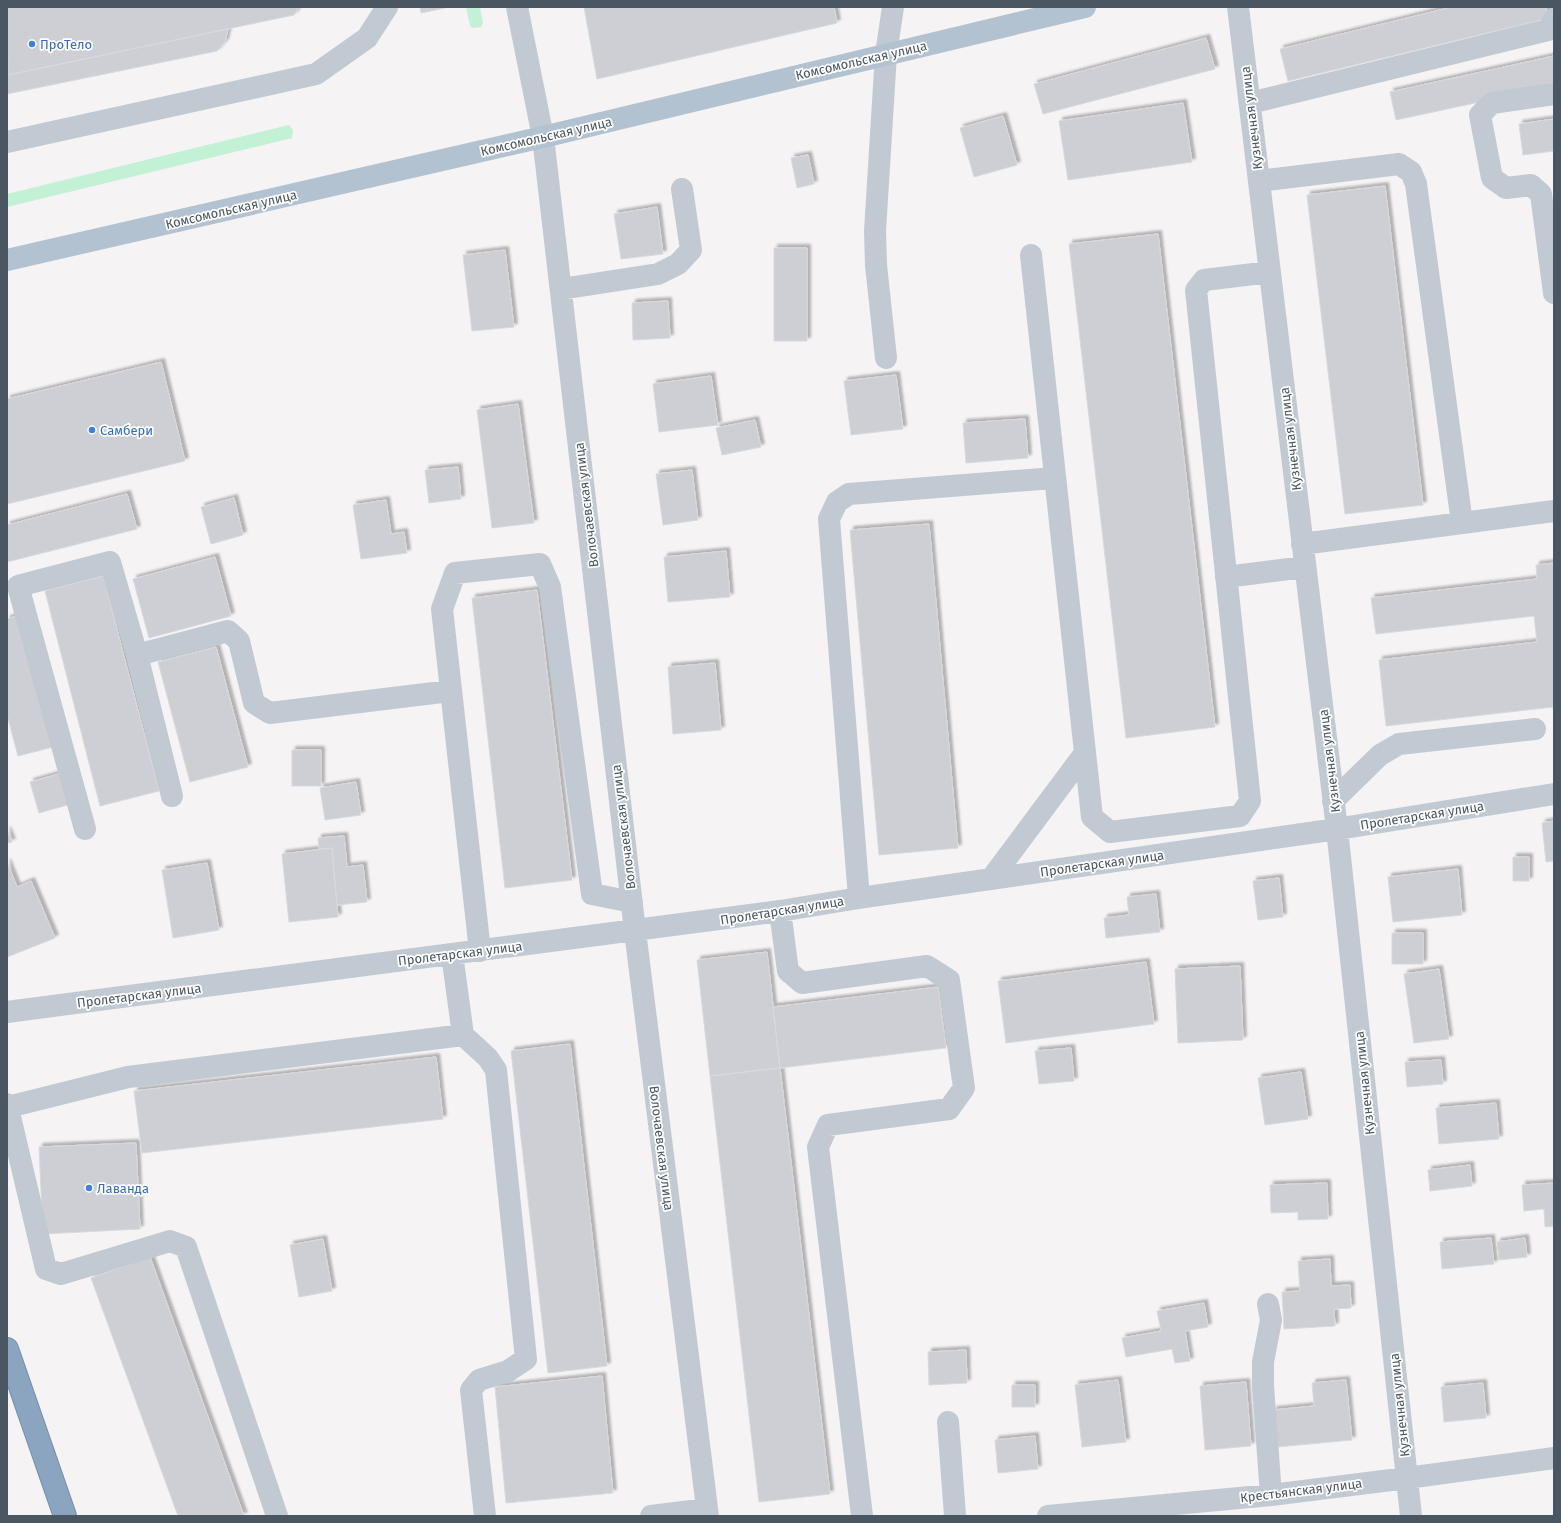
<svg xmlns="http://www.w3.org/2000/svg" width="1561" height="1523" viewBox="0 0 1561 1523" font-family="'Fira Sans',sans-serif">
	<style>
		.green { fill: #c3f1d5 }
		.building { fill: #cdcfd5; stroke: #d7d9de; filter: url(#shadow) }
		.lines { fill: none; stroke-linecap: round; stroke-linejoin: round }
		.highway-casing { stroke: #7690ad; stroke-width: 24 }
		.minor { stroke: #c1cad2; stroke-width: 22 }
		.major { stroke: #b3c2d1; stroke-width: 22 }
		.highway { stroke: #8ba5c1; stroke-width: 22 }
		.shop-dot { fill: #3f7fe0; stroke: #fff; stroke-width: 1.5 }
		.labels { text-anchor: middle; stroke-width: 3.5; stroke-linejoin: round; paint-order: stroke }
		.shop-label { font-size: 13px; fill: #366cbe; stroke: #fff; text-anchor: start }
		.street-label { font-size: 13px; fill: #4a5661; stroke: #fff }
	</style>
	<defs>
		<filter id="shadow"><feDropShadow dx="3.5" dy="-3.5" stdDeviation="1" flood-color="#0004"/></filter>
	</defs>
	<rect width="100%" height="100%" fill="#f5f3f3"/>
	<path class="green" d="M466,7h14l3,16 -2,4 -8,1 -3,-2z
		M289,125l4,5 -1,8 -285,69v-13z"/>
	<path class="building" d="M7,7h292l-5,8 -286,60z
		M420,7h25v1l-24,5z
		M584,7h250l3,16 -240,56z
		M1452,7h94l3,11 -261,63 -8,-32z
		M228,29l-3,13 -8,9 -210,43v-24l1,5z
		M1206,38l9,31 -172,45 -9,-30z
		M1554,56v30l-158,34 -6,-28z
		M1183,103l9,59 -124,18 -9,-59z
		M1003,116l14,49 -43,12 -14,-49z
		M1554,119v32l-31,4 -4,-31z
		M808,155l6,29 -17,4 -6,-30z
		M1385,186l38,319 -78,9 -38,-319z
		M657,207l6,47 -42,5 -7,-45z
		M1158,234l57,493 -89,11 -57,-494z
		M774,248h33v93h-33z
		M505,250l9,77 -42,4 -9,-76z
		M668,301l2,37 -37,2 -1,-37z
		M161,362l24,99 -178,43v-105z
		M896,375l7,54 -52,6 -7,-54z
		M711,376l7,49 -59,7 -6,-48z
		M518,404l16,119 -42,5 -15,-118z
		M1025,419l3,39 -62,5 -3,-40z
		M755,420l6,27 -39,8 -6,-27z
		M458,467l3,32 -32,4 -4,-33z
		M692,470l6,50 -35,5 -7,-51z
		M127,494l10,35 -130,33v-37z
		M234,498l9,37 -32,9 -10,-37z
		M386,500l5,34 13,-2 3,21 -46,6 -8,-54z
		M929,524l29,324 -79,7 -29,-325z
		M726,551l4,46 -62,5 -4,-45z
		M215,557l16,59 -82,22 -16,-59z
		M1554,563v154l-1,-10 -167,19 -7,-66 158,-18 -3,-26 -158,18 -5,-36 166,-19 -1,-14z
		M103,576l56,215 -59,15 -55,-215z
		M537,590l35,290 -67,8 -33,-290z
		M17,616l36,131 -35,9 -11,-41v-96z
		M216,647l32,120 -58,15 -32,-120z
		M715,663l6,67 -48,4 -5,-67z
		M292,750h29v36h-29z
		M62,773l9,31 -32,9 -9,-31z
		M356,782l5,33 -36,5 -5,-32z
		M1554,821v40l-8,1 -4,-39z
		M7,830l5,12 -5,1z
		M344,836l3,31 16,-2 4,37 -30,3 -5,-57 -13,1 -1,-11z
		M332,848l6,69 -49,5 -7,-68z
		M1513,857h16v24h-16z
		M7,862l10,25 14,-6 24,57 -48,19z
		M207,863l12,67 -46,8 -11,-68z
		M1458,869l4,46 -69,7 -5,-45z
		M1279,878l4,39 -25,3 -5,-39z
		M1156,894l4,38 -54,6 -2,-20 25,-3 -2,-18z
		M1392,933h31v31h-31z
		M767,952l13,116 -70,8 -13,-116z
		M1146,962l8,62 -148,19 -8,-62z
		M1240,966l3,74 -65,3 -3,-74z
		M1439,969l10,70 -35,4 -10,-69z
		M938,987l8,61 -166,20 -7,-61z
		M570,1044l37,322 -59,7 -37,-322z
		M1071,1048l3,33 -35,3 -4,-33z
		M436,1057l7,62 -301,34 -8,-62z
		M1441,1060l2,24 -36,3 -2,-25z
		M780,1068l50,426 -71,8 -49,-426z
		M1301,1072l7,47 -43,6 -7,-47z
		M1496,1103l3,36 -60,5 -3,-36z
		M136,1143l4,86 -97,5 -4,-87z
		M1470,1165l2,21 -42,5 -2,-21z
		M1327,1183l1,36 -30,1v-8l-27,1 -1,-28z
		M1554,1183v43l-9,1 -1,-18 -20,2 -2,-26z
		M1491,1238l3,26 -52,5 -2,-27z
		M1525,1238l2,19 -28,3 -2,-18z
		M323,1239l9,52 -33,6 -9,-52z
		M150,1257l94,259h-66l-87,-238z
		M1330,1259l1,27 19,-1 1,23 -17,1 1,17 -51,3 -2,-37 18,-1 -2,-30z
		M1204,1303l4,24 -23,4 5,30 -15,2 -3,-14 -46,8 -4,-19 39,-7 -4,-20z
		M966,1350l1,33 -38,2 -1,-33z
		M602,1376l11,117 -107,10 -11,-116z
		M1118,1380l8,62 -44,5 -7,-62z
		M1346,1380l6,60 -75,7 -4,-37 41,-4 -2,-23z
		M1246,1382l5,64 -46,4 -5,-64z
		M1483,1383l3,35 -42,4 -3,-35z
		M1012,1385h23v22h-23z
		M1035,1436l3,33 -40,4 -3,-33z"/>
	<g class="lines">
		<g class="highway-casing">
			<path id="highway" d="M7,1349l58,167"/>
		</g>
		<path class="minor" d="M517,7l26,130 92,794 73,585
			M1238,7l99,822 74,687
			M1554,94l-62,9 -12,12 12,63 14,10 25,-3 10,9 13,99
			M1250,103l298,-73 6,-11
			M7,142l309,-68 51,-36 20,-31
			M1259,181l140,-17 12,8 5,12 46,339 92,-12
			M1031,255l61,562 18,15 130,-16 10,-15 -54,-511 8,-10 66,-8
			M561,289l97,-15 20,-10 13,-14 -9,-61
			M886,358l-10,-93 -1,-34 11,-177 7,-47
			M1302,544l160,-21
			M1226,577l79,-10
			M137,655l91,-24 11,10 15,62 16,10 180,-22
			M1333,801l47,-46 19,-11 136,-15
			M85,829l-67,-243 92,-24 27,93 35,141
			M991,879l94,-126
			M859,898l-30,-379 8,-17 12,-8 205,-16
			M780,911l8,60 14,12 125,-17 22,14 15,108 -15,21 -121,16 -10,22 44,369
			M480,951l-38,-342 13,-36 85,-9 10,23 42,307 40,8
			M452,954l11,81 25,23 8,12 30,289 -18,12 -29,9 -8,10 14,126
			M7,1012l773,-101 79,-13 478,-69 217,-35
			M7,1104l39,165 15,5 109,-33 16,6 91,269
			M8,1107l120,-30 335,-42
			M1268,1304l3,16 -8,42v24l8,109
			M948,1422l7,94
			M651,1516l56,-7
			M1048,1516l223,-21 136,-17 147,-20"/>
		<path class="major" d="M7,260l536,-123 542,-130"/>
		<use href="#highway" class="highway"/>
	</g>
	<g class="shop-dot">
		<circle cx="32" cy="44" r="4"/>
		<circle cx="92" cy="430" r="4"/>
		<circle cx="89" cy="1188" r="4"/>
	</g>
	<g class="labels">
		<g class="shop-label">
			<text x="40" y="49">ПроТело</text>
			<text x="100" y="435">Самбери</text>
			<text x="97" y="1193">Лаванда</text>
		</g>
		<g class="street-label">
			<text transform="translate(861 60) rotate(-13)" y="5">Комсомольская улица</text>
			<text transform="translate(1251 118) rotate(-97)" y="5">Кузнечная улица</text>
			<text transform="translate(546 136) rotate(-13)" y="5">Комсомольская улица</text>
			<text transform="translate(231 209) rotate(-13)" y="5">Комсомольская улица</text>
			<text transform="translate(1290 439) rotate(-97)" y="5">Кузнечная улица</text>
			<text transform="translate(586 505) rotate(-97)" y="5">Волочаевская улица</text>
			<text transform="translate(1329 761) rotate(-97)" y="5">Кузнечная улица</text>
			<text transform="translate(1422 815) rotate(-9)" y="5">Пролетарская улица</text>
			<text transform="translate(623 827) rotate(-97)" y="5">Волочаевская улица</text>
			<text transform="translate(1102 863) rotate(-8)" y="5">Пролетарская улица</text>
			<text transform="translate(782 910) rotate(-9)" y="5">Пролетарская улица</text>
			<text transform="translate(460 953) rotate(-7)" y="5">Пролетарская улица</text>
			<text transform="translate(139 995) rotate(-7)" y="5">Пролетарская улица</text>
			<text transform="translate(1364 1083) rotate(-96)" y="5">Кузнечная улица</text>
			<text transform="translate(662 1148) rotate(83)" y="5">Волочаевская улица</text>
			<text transform="translate(1399 1405) rotate(-96)" y="5">Кузнечная улица</text>
			<text transform="translate(1301 1490) rotate(-7)" y="5">Крестьянская улица</text>
		</g>
	</g>
	<rect width="1561" height="1523" fill="none" stroke="#4a5661" stroke-width="16"/>
</svg>
